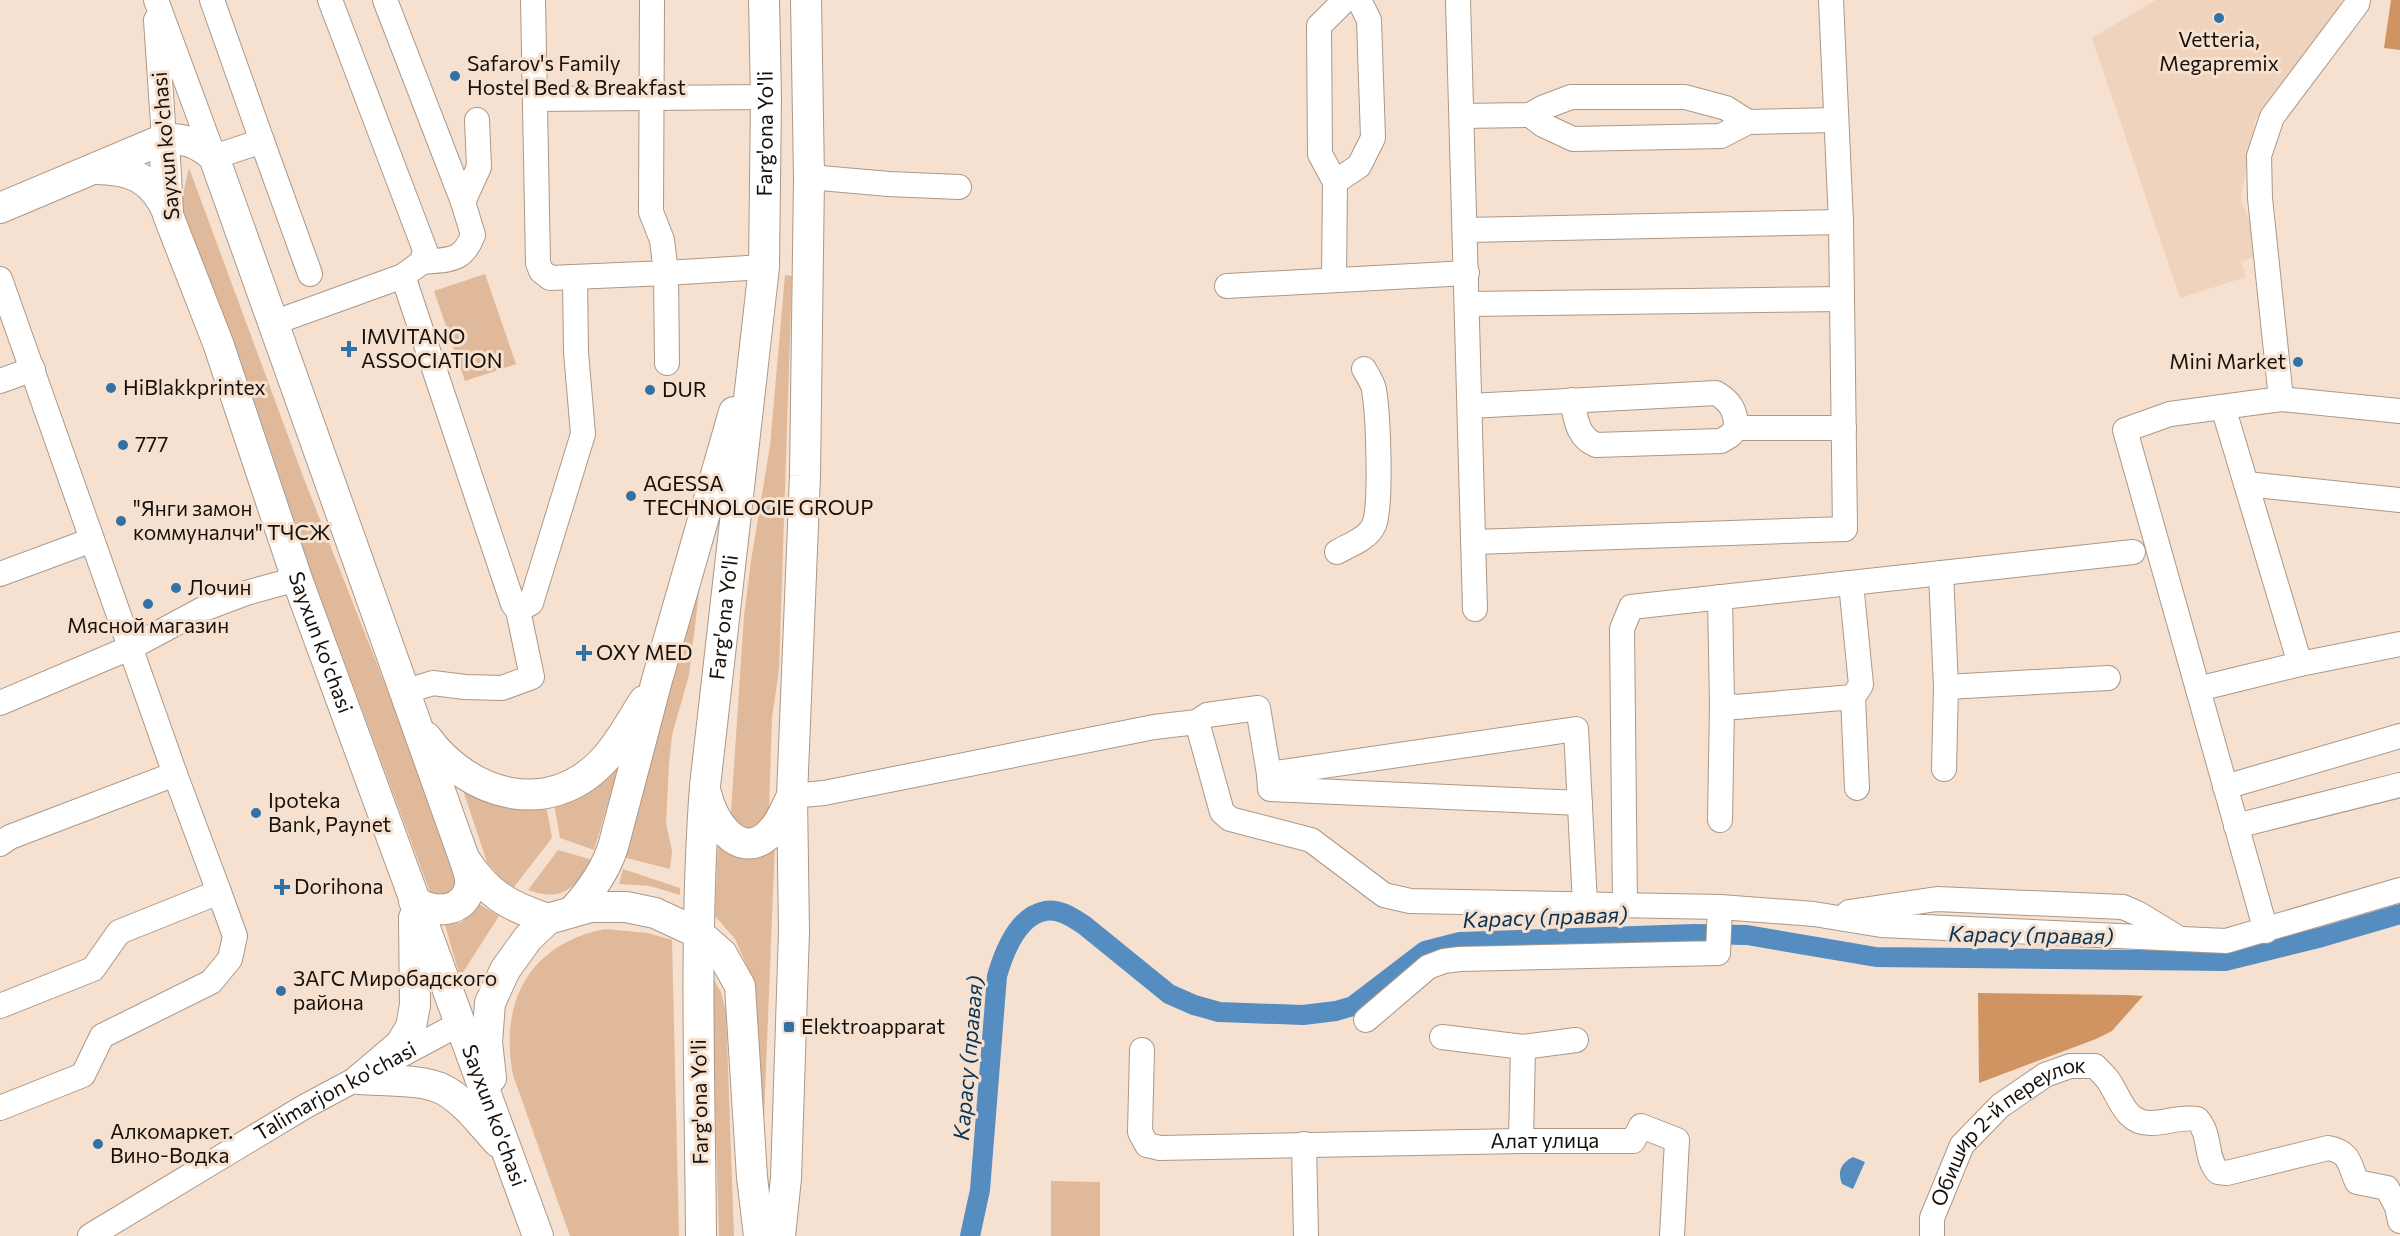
<svg xmlns="http://www.w3.org/2000/svg" width="2400" height="1236" viewBox="0 0 2400 1236" font-family="Commissioner,sans-serif">
	<style>
		.built { fill: #efd3bd }
		.green { fill: #dfb99a }
		.forest { fill: #cf9462 }
		.water { fill: #558dc0 }
		.lines { fill: none; stroke-linecap: round; stroke-linejoin: round }
		.canal { stroke: #558dc0; stroke-width: 20 }
		.minor-casing { stroke: #ac9888; stroke-width: 26 }
		.major-casing { stroke: #ac9888; stroke-width: 32 }
		.minor { stroke: #fff; stroke-width: 24 }
		.major { stroke: #fff; stroke-width: 30 }
		.poi-dot { fill: #3071a7; stroke: #f6e1d0; stroke-width: 2 }
		.labels { text-anchor: middle; stroke-width: 6; stroke-linejoin: round; paint-order: stroke }
		.poi-label { font-size: 21px; fill: #18110b; stroke: #f6e1d0; text-anchor: start }
		.street-label { font-size: 21px; fill: #18110b; stroke: #f6e1d0 }
		.water-label { font-size: 22px; font-style: italic; fill: #073456; stroke: #f6e1d0 }
	</style>
	<rect width="100%" height="100%" fill="#f6e1d0"/>
	<path class="built" d="M2156,0h186l-14,32 -73,88 -14,79 21,55 -21,8 5,15 -66,21 -88,-260z"/>
	<path class="green" d="M189,168l115,311 159,403 -4,9 -25,5 -4,-4 -252,-677z
		M485,274l31,90 -51,17 -31,-90z
		M785,275l7,1 -13,394 -7,48 -3,93 -4,11 -16,9 -16,-11 -2,-9 13,-195 7,-55 19,-115z
		M702,568l-13,107 -17,60 -3,30 -3,58 6,28 -2,18 -47,-12z
		M622,757l-28,93 -34,-12 -7,-40z
		M461,784l84,15 7,39 -38,49 -12,-7 -15,-18z
		M718,841l57,2 -13,325 -10,-191 -17,-38 -20,-23z
		M558,850l35,10c-18,27 -30,43 -65,30z
		M623,869l57,19v7l-30,-9 -31,-2z
		M477,903l22,13 -39,61 -15,-52 17,-3z
		M605,929l43,4 24,7 7,296h-109l-57,-161c-14,-73 16,-131 92,-146z
		M711,975l10,17 5,20 8,224h-15z
		M1051,1181l49,1v54h-49z"/>
	<path class="forest" d="M2391,0h9v50l-16,-2z
		M1978,993l150,2 15,1 -31,35 -16,8 -117,44z"/>
	<path class="water" d="M1853,1157l12,5 -12,27 -11,-5c-5,-13 -1,-21 11,-27z"/>
	<g class="lines">
		<path class="canal" d="M970,1236l10,-46 17,-214c7,-24 21,-60 48,-65 14,-3 28,7 39,14l85,69 25,11 25,7 84,3 33,-4 17,-5 72,-55 35,-9 234,-8 53,1 129,22 349,4 97,-24 78,-23"/>
		<g class="minor-casing">
			<g id="minor">
				<path d="M156,0l58,157 48,-16 -50,-141"/>
				<path d="M385,0l78,202 10,33c-11,28 -24,24 -51,27"/>
				<path d="M533,0l5,263 3,8 9,7 116,-5 -4,-33 -11,-28 1,-212"/>
				<path d="M1458,0l17,609"/>
				<path d="M156,20l8,119"/>
				<path d="M535,99l231,-2"/>
				<path d="M1530,115l13,10 30,14 148,-3 27,-14"/>
				<path d="M1462,116l68,-1 12,-7 29,-11h114l41,11 22,14 88,-2"/>
				<path d="M262,141l48,133"/>
				<path d="M809,177l80,7 70,3"/>
				<path d="M1335,182l24,-16 14,-28 -4,-118 -10,-20"/>
				<path d="M463,202l16,-35 -2,-47"/>
				<path d="M1466,230l375,-8"/>
				<path d="M403,276l110,328 5,6 13,-7 52,-169 -7,-82 -1,-75"/>
				<path d="M0,279l175,495 44,118 -100,40 -26,37 -93,37"/>
				<path d="M1334,279l1,-97 -15,-28 -1,-128 26,-26"/>
				<path d="M1227,286l240,-13"/>
				<path d="M1468,304l374,-5"/>
				<path d="M273,323l130,-47 19,-14 3,-12 -95,-250"/>
				<path d="M667,363l-1,-90 98,-6"/>
				<path d="M0,381l33,-12"/>
				<path d="M2281,399l-21,-201 -1,-42 13,-39 85,-113 1,-4"/>
				<path d="M1470,406l246,-13c15,9 20,18 20,35l-5,7 -10,6 -125,4c-19,-8 -20,-26 -24,-45"/>
				<path d="M1736,428h108"/>
				<path d="M2246,484l154,16"/>
				<path d="M1473,542l372,-13 -4,-307 -10,-222"/>
				<path d="M1337,552c12,-7 31,-13 37,-27 8,-20 4,-112 0,-135 -1,-7 -6,-14 -10,-21"/>
				<path d="M1941,573l5,114 162,-9"/>
				<path d="M0,574l92,-34"/>
				<path d="M1720,597l2,107 14,3 117,-10 8,-12 -10,-102"/>
				<path d="M2300,664l100,-20"/>
				<path d="M2198,689l102,-25 -77,-257"/>
				<path d="M404,692l29,-9 32,4 37,1 30,-11 -14,-67"/>
				<path d="M1853,697l4,91"/>
				<path d="M0,703l132,-56 69,-37 45,-17 51,-14"/>
				<path d="M1197,722l10,-7 51,-7 11,66 307,-45 9,175"/>
				<path d="M1944,769l2,-82"/>
				<path d="M1269,774l1,15 310,14"/>
				<path d="M2225,787l175,-51"/>
				<path d="M792,796l32,-3 330,-66 43,-5 25,90 8,7 81,21 73,55 26,6 310,6 94,7 67,11 345,16 174,-51"/>
				<path d="M1720,820l2,-116"/>
				<path d="M2236,826l164,-41"/>
				<path d="M0,844l10,-7 165,-63"/>
				<path d="M1625,906l-3,-277 9,-22 502,-55"/>
				<path d="M1849,912l88,-13 186,8 16,7 41,25"/>
				<path d="M2266,931l-141,-501 45,-16 111,-15 119,12"/>
				<path d="M1366,1020l62,-53 16,-6 16,-2 258,-6 2,-46"/>
				<path d="M1442,1037l81,10 53,-7"/>
				<path id="s1" d="M1142,1050l-2,82 7,13 13,3 361,-7h112l8,-15 36,14 -5,96"/>
				<path d="M0,1108l83,-33 19,-39 109,-54 19,-23 5,-23 -16,-44"/>
				<path d="M1521,1141l2,-94"/>
				<path d="M1304,1144l2,92"/>
				<path id="s2" d="M90,1236l214,-129 155,-83"/>
				<path id="s3" d="M1932,1236v-18l30,-73 38,-39 45,-31 25,-9h25c4,4 9,9 13,14 12,17 17,44 43,43 16,0 30,-7 46,-4 15,16 7,38 21,53l9,1 101,-25c23,4 21,17 29,34l30,6 10,19 3,14"/>
			</g>
		</g>
		<g class="major-casing">
			<g id="major">
				<path id="s4" d="M164,139l4,76 50,128 79,236 241,657"/>
				<path d="M95,169c36,0 58,9 73,44"/>
				<path d="M0,208l164,-69c21,-1 35,4 50,18l250,701c23,36 44,48 84,61"/>
				<path d="M426,737c42,58 121,82 176,25 17,-17 29,-41 42,-61"/>
				<path d="M706,793c5,25 31,68 61,43 12,-10 18,-26 25,-40"/>
				<path d="M414,901c18,13 52,13 56,-16 1,-9 -3,-18 -6,-27"/>
				<path d="M573,911c17,-19 32,-39 40,-64l44,-167 77,-268"/>
				<path d="M491,1078l-4,-36 3,-39 15,-33 23,-32 20,-19 42,-12h36l29,6 43,20 24,21 18,32 12,191 7,59"/>
				<path d="M360,1079l40,-34 11,-18 4,-22 -1,-87"/>
				<path d="M360,1079c23,2 64,0 84,11 21,11 38,35 54,52"/>
				<path id="s5" d="M701,1236c-1,-150 -7,-300 4,-450l59,-519 2,-170 -2,-97"/>
				<path d="M780,1236l6,-58 8,-247 -2,-135 13,-320 4,-299 -3,-177"/>
			</g>
		</g>
		<use href="#minor" class="minor"/>
		<use href="#major" class="major"/>
	</g>
	<g class="poi-dot">
		<circle cx="2219" cy="18" r="6"/>
		<circle cx="455" cy="76" r="6"/>
		<path d="M346 340h6v6h6v6h-6v6h-6v-6h-6v-6h6z"/>
		<circle cx="2298" cy="362" r="6"/>
		<circle cx="111" cy="388" r="6"/>
		<circle cx="650" cy="390" r="6"/>
		<circle cx="123" cy="445" r="6"/>
		<circle cx="631" cy="496" r="6"/>
		<circle cx="121" cy="521" r="6"/>
		<circle cx="176" cy="588" r="6"/>
		<circle cx="148" cy="604" r="6"/>
		<path d="M581 644h6v6h6v6h-6v6h-6v-6h-6v-6h6z"/>
		<circle cx="256" cy="813" r="6"/>
		<path d="M279 878h6v6h6v6h-6v6h-6v-6h-6v-6h6z"/>
		<circle cx="281" cy="991" r="6"/>
		<rect x="783" y="1021" width="12" height="12" rx="3"/>
		<circle cx="98" cy="1144" r="6"/>
	</g>
	<g class="labels">
		<g class="poi-label">
			<text x="2219" y="47" text-anchor="middle">Vetteria,<tspan x="2219" dy="24">Megapremix</tspan></text>
			<text x="467" y="71">Safarov's Family<tspan x="467" dy="24">Hostel Bed &amp; Breakfast</tspan></text>
			<text x="361" y="344">IMVITANO<tspan x="361" dy="24">ASSOCIATION</tspan></text>
			<text x="2286" y="369" text-anchor="end">Mini Market</text>
			<text x="123" y="395">HiBlakkprintex</text>
			<text x="662" y="397">DUR</text>
			<text x="135" y="452">777</text>
			<text x="643" y="491">AGESSA<tspan x="643" dy="24">TECHNOLOGIE GROUP</tspan></text>
			<text x="133" y="516">"Янги замон<tspan x="133" dy="24">коммуналчи" ТЧСЖ</tspan></text>
			<text x="188" y="595">Лочин</text>
			<text x="148" y="633" text-anchor="middle">Мясной магазин</text>
			<text x="596" y="660">OXY MED</text>
			<text x="268" y="808">Ipoteka<tspan x="268" dy="24">Bank, Paynet</tspan></text>
			<text x="294" y="894">Dorihona</text>
			<text x="293" y="986">ЗАГС Миробадского<tspan x="293" dy="24">района</tspan></text>
			<text x="801" y="1034">Elektroapparat</text>
			<text x="110" y="1139">Алкомаркет.<tspan x="110" dy="24">Вино-Водка</tspan></text>
		</g>
		<g class="street-label">
			<text dy="7" stroke="none"><textPath href="#s5" startOffset="1106">Farg'ona Yo'li</textPath></text>
			<text transform="translate(166 146) rotate(-95)" y="7">Sayxun ko'chasi</text>
			<text dy="7" stroke="none"><textPath href="#s5" startOffset="620">Farg'ona Yo'li</textPath></text>
			<text dy="7" stroke="none"><textPath href="#s4" startOffset="530">Sayxun ko'chasi</textPath></text>
			<text dy="7" stroke="none"><textPath href="#s2" startOffset="285">Talimarjon ko'chasi</textPath></text>
			<text transform="translate(700 1102) rotate(-91)" y="7">Farg'ona Yo'li</text>
			<text dy="7" stroke="none"><textPath href="#s4" startOffset="1034">Sayxun ko'chasi</textPath></text>
			<text dy="7" stroke="none"><textPath href="#s1" startOffset="495">Алат улица</textPath></text>
			<text dy="7" stroke="none"><textPath href="#s3" startOffset="140">Обишир 2-й переулок</textPath></text>
		</g>
		<g class="water-label">
			<text transform="translate(1545 917) rotate(-2)" y="8">Карасу (правая)</text>
			<text transform="translate(2031 935) rotate(1)" y="8">Карасу (правая)</text>
			<text transform="translate(968 1058) rotate(-85)" y="8">Карасу (правая)</text>
		</g>
	</g>
</svg>
